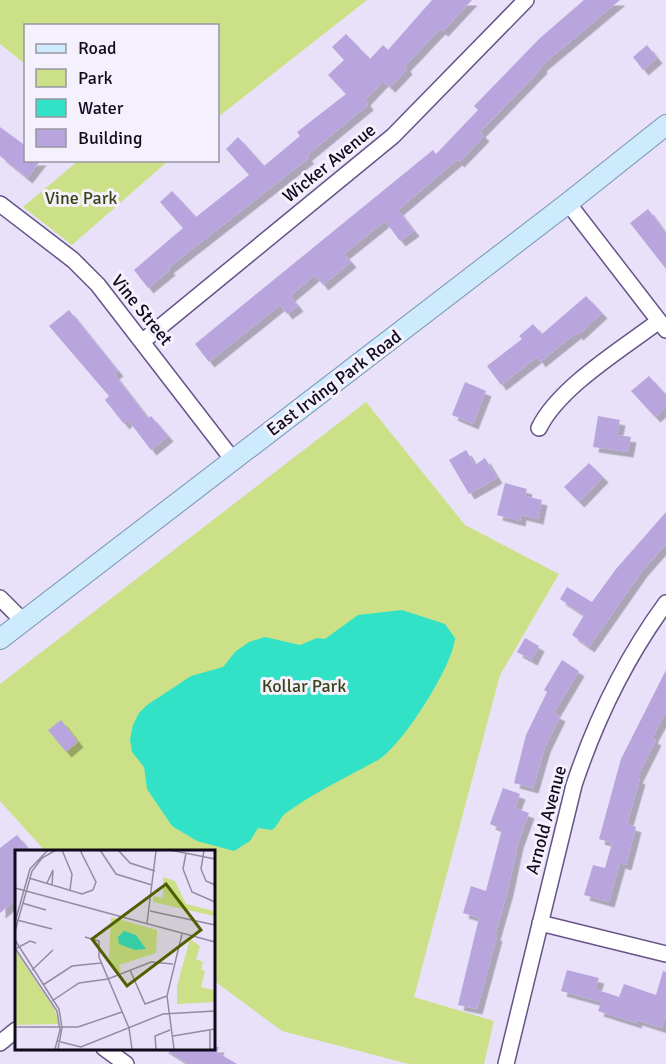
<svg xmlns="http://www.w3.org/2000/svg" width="666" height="1064" viewBox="0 0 666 1064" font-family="Signika,sans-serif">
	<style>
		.green { fill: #cce187 }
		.water { fill: #31e2c7 }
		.building { fill: #b8a5de; filter: url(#shadow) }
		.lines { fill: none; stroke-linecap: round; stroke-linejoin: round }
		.minor-casing { stroke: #665488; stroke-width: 18 }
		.major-casing { stroke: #7793af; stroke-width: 22 }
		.minor { stroke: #fff; stroke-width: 15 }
		.major { stroke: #ceebfe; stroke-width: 20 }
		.labels { text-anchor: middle; stroke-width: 6; stroke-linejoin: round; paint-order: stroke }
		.street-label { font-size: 18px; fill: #110a1d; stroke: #f4f1fd }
		.park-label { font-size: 18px; fill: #3a4316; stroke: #f4f1fd }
		.inset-road { fill: none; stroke: #938ba1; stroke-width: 1.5 }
		.view { fill: #505f00; fill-opacity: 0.15; stroke: #505f00; stroke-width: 3 }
		.inset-edge { fill: none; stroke: #110a1d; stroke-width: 3 }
	</style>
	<defs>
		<filter id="shadow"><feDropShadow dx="5.5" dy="5.5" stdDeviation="0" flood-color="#0004"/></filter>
	</defs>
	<rect width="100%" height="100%" fill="#e9e1f9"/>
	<path class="green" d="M0,0h367l-149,117v-91h-192l-1,38 -25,-20z
		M78,161v-1l90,1 -96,84 -49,-38z
		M366,402l99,123 94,49 -59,101 -86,322 80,24 -10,43h-75l-127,-33 -69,-51v-129h-168l-45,-50v-117z"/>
	<path class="water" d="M402,610l43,14 10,14c-2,28 -53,108 -77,122 -31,17 -63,32 -92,53 -6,4 -7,12 -14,17l-14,-2 -8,13 -16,10 -37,-10 -25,-15 -25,-37 -3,-22 -12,-15 -2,-13 3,-14 6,-12 8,-8 44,-29 32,-9 13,-16 13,-9 16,-5 35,8 17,-7 8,1 33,-24z"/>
	<path class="building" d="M432,0h40l-29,31 -3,-2 -35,37 2,3 -17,18 -7,-6 -18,19 3,5 -62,51 3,2 -141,110 2,2 -22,18 -14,-18 49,-42 -23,-26 12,-11 24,26 53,-42 -23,-26 12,-12 26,29 36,-30 -3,-4 49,-38 -18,-19 16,-15 -12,-13 14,-13 24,25 13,-14 5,5z
		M584,0h36l-79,66 1,2 -62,64 4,4 -25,26 -2,-2 -59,50 16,21 -14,10 -15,-20 -41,33 7,8 -28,23 -8,-10 -25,21 8,10 -11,8 -7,-9 -71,57 -14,-18 238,-194 3,4 42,-44 -4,-4 66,-68z
		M647,45l10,13 -14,12 -10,-13z
		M0,127l26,19v14h15l-14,18 -27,-22z
		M648,209l18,25v35l-36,-46z
		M586,296l16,17 -24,22 -2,-2 -36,29 -3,-5 -36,28 -14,-19 35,-27 -3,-3 14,-12 9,10z
		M69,310l49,61 -4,3 34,44 3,-2 17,20 -17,14 -23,-30 -4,4 -19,-24 4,-4 -60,-70z
		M649,376l17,19v12l-11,10 -24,-26z
		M465,382l21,9 -13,33 -21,-9z
		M598,416l22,4 -3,15 14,2 -3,15 -35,-5z
		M466,450l9,15 10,-7 12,20 -28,16 -20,-34z
		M589,463l14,14 -24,25 -15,-15z
		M505,483l22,6 -2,7 17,4 -4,19 -17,-4 -1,6 -23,-6z
		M666,512v32l-24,27 -53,76 -17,-12 12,-20 -24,-16 7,-12 25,15 24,-33z
		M525,638l14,8 -7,14 -15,-8z
		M562,660l17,11 -25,42 6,3 -15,31 -12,41 -19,-5 12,-48 21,-43 -3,-2z
		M666,670v42l-14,26 4,2 -19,38 3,1 -13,45 9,3 -10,38 -6,-2 -11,39 -25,-7 9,-30 12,3 7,-25 -13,-4 22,-80z
		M61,720l17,22 -12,10 -18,-22z
		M503,788l17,6 -5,14 14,5 -11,30 -10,47 -13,45 2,1 -20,73 -19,-4 21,-87 -16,-5 8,-27 15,5 16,-62 -12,-5z
		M17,835l13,16h-14v49l-16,13v-65z
		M567,970l32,8 -4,11 24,8 5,-13 32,11 7,-24 3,1v42l-4,14 -25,-8 -1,3 -38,-12 3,-9 -40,-11z
		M162,1047h57l-2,5 20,12h-48z"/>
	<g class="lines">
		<g class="minor-casing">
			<path id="minor" d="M568,203l98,127
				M0,204l73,56 25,25 135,175
				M143,341l250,-205 133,-136
				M539,428c20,-41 83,-79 120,-107
				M0,598l23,23
				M540,923l126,31
				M0,1043l16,-13
				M104,1048l22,16
				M506,1064l68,-279c22,-66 51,-126 92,-182"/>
		</g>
		<g class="major-casing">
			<path id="major" d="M0,639l568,-436 98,-78"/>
		</g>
		<use href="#minor" class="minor"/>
		<use href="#major" class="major"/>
	</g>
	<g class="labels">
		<g class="street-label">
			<text transform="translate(329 163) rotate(-39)" y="6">Wicker Avenue</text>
			<text transform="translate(142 310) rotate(51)" y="6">Vine Street</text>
			<text transform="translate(334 383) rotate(-37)" y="6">East Irving Park Road</text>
			<text transform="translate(546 820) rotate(-75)" y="6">Arnold Avenue</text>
		</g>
		<g class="park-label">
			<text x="81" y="204">Vine Park</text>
			<text x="304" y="692">Kollar Park</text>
		</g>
	</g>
	<g transform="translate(15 850)">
		<rect width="200" height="200" fill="#e9e1f9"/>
		<path d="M148,27l12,4 11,23 28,7v5l-61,-14v-6l10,2zM96,67l46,13 -1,23 -37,12 2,7 -5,2 -7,-17zM175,89l10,7 -4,13 7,3 -2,8 4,1 -4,16 13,3v12l-37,2v-18zM0,100l40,60 4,14 -44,1z" fill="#cce187"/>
		<path d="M109,81l12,4 10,14 -11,1 -16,-6 -1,-7z" fill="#31e2c7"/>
		<path class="inset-road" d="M47,0l10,24 -2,16M65,0l16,32 -3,8M85,0l16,24 36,11M103,0l12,13 25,8M126,0h19M155,0l45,9M189,0l-3,19 5,12 9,4M171,3l-3,16 9,23 23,10M14,28l53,16 11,-4M32,33l6,-13 -1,15M0,38l200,54M7,53l24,7M135,61l65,14M2,70l35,9M0,72l15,-53 18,-19M132,73l9,-72M0,81l17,-60 10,-13 14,-8M70,87l14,4v16l30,71 3,21M0,90l44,69 3,19 -4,21M0,98l42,63 3,19 -5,19M2,98l13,-7 6,2M17,120l21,-20M115,120l15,34 22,-8M28,135l29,-19 29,-3M37,151l27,-18 29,-4 43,-17 22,2M0,177h63l44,-15M195,180v19M158,186l42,-7M42,191l24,6 82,-33 52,-3M141,199l-1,-13 15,-6M159,199l-7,-53 15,-62"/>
		<path class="view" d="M151,34l35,46 -74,56 -35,-47z"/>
		<rect width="200" height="200" class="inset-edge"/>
	</g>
	<rect x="24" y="24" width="195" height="138" fill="#f4f1fd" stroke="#9995a3" stroke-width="1.5"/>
	<rect x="36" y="44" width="30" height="9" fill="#ceebfe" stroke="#9995a3" stroke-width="1.5"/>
	<text x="78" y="54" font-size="18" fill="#110a1d">Road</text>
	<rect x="36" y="69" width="30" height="18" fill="#cce187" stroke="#9995a3" stroke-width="1.5"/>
	<text x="78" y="84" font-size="18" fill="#110a1d">Park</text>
	<rect x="36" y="99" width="30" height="18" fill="#31e2c7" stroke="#9995a3" stroke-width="1.5"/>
	<text x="78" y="114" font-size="18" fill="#110a1d">Water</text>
	<rect x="36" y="129" width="30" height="18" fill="#b8a5de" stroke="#9995a3" stroke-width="1.5"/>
	<text x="78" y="144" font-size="18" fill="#110a1d">Building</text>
</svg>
